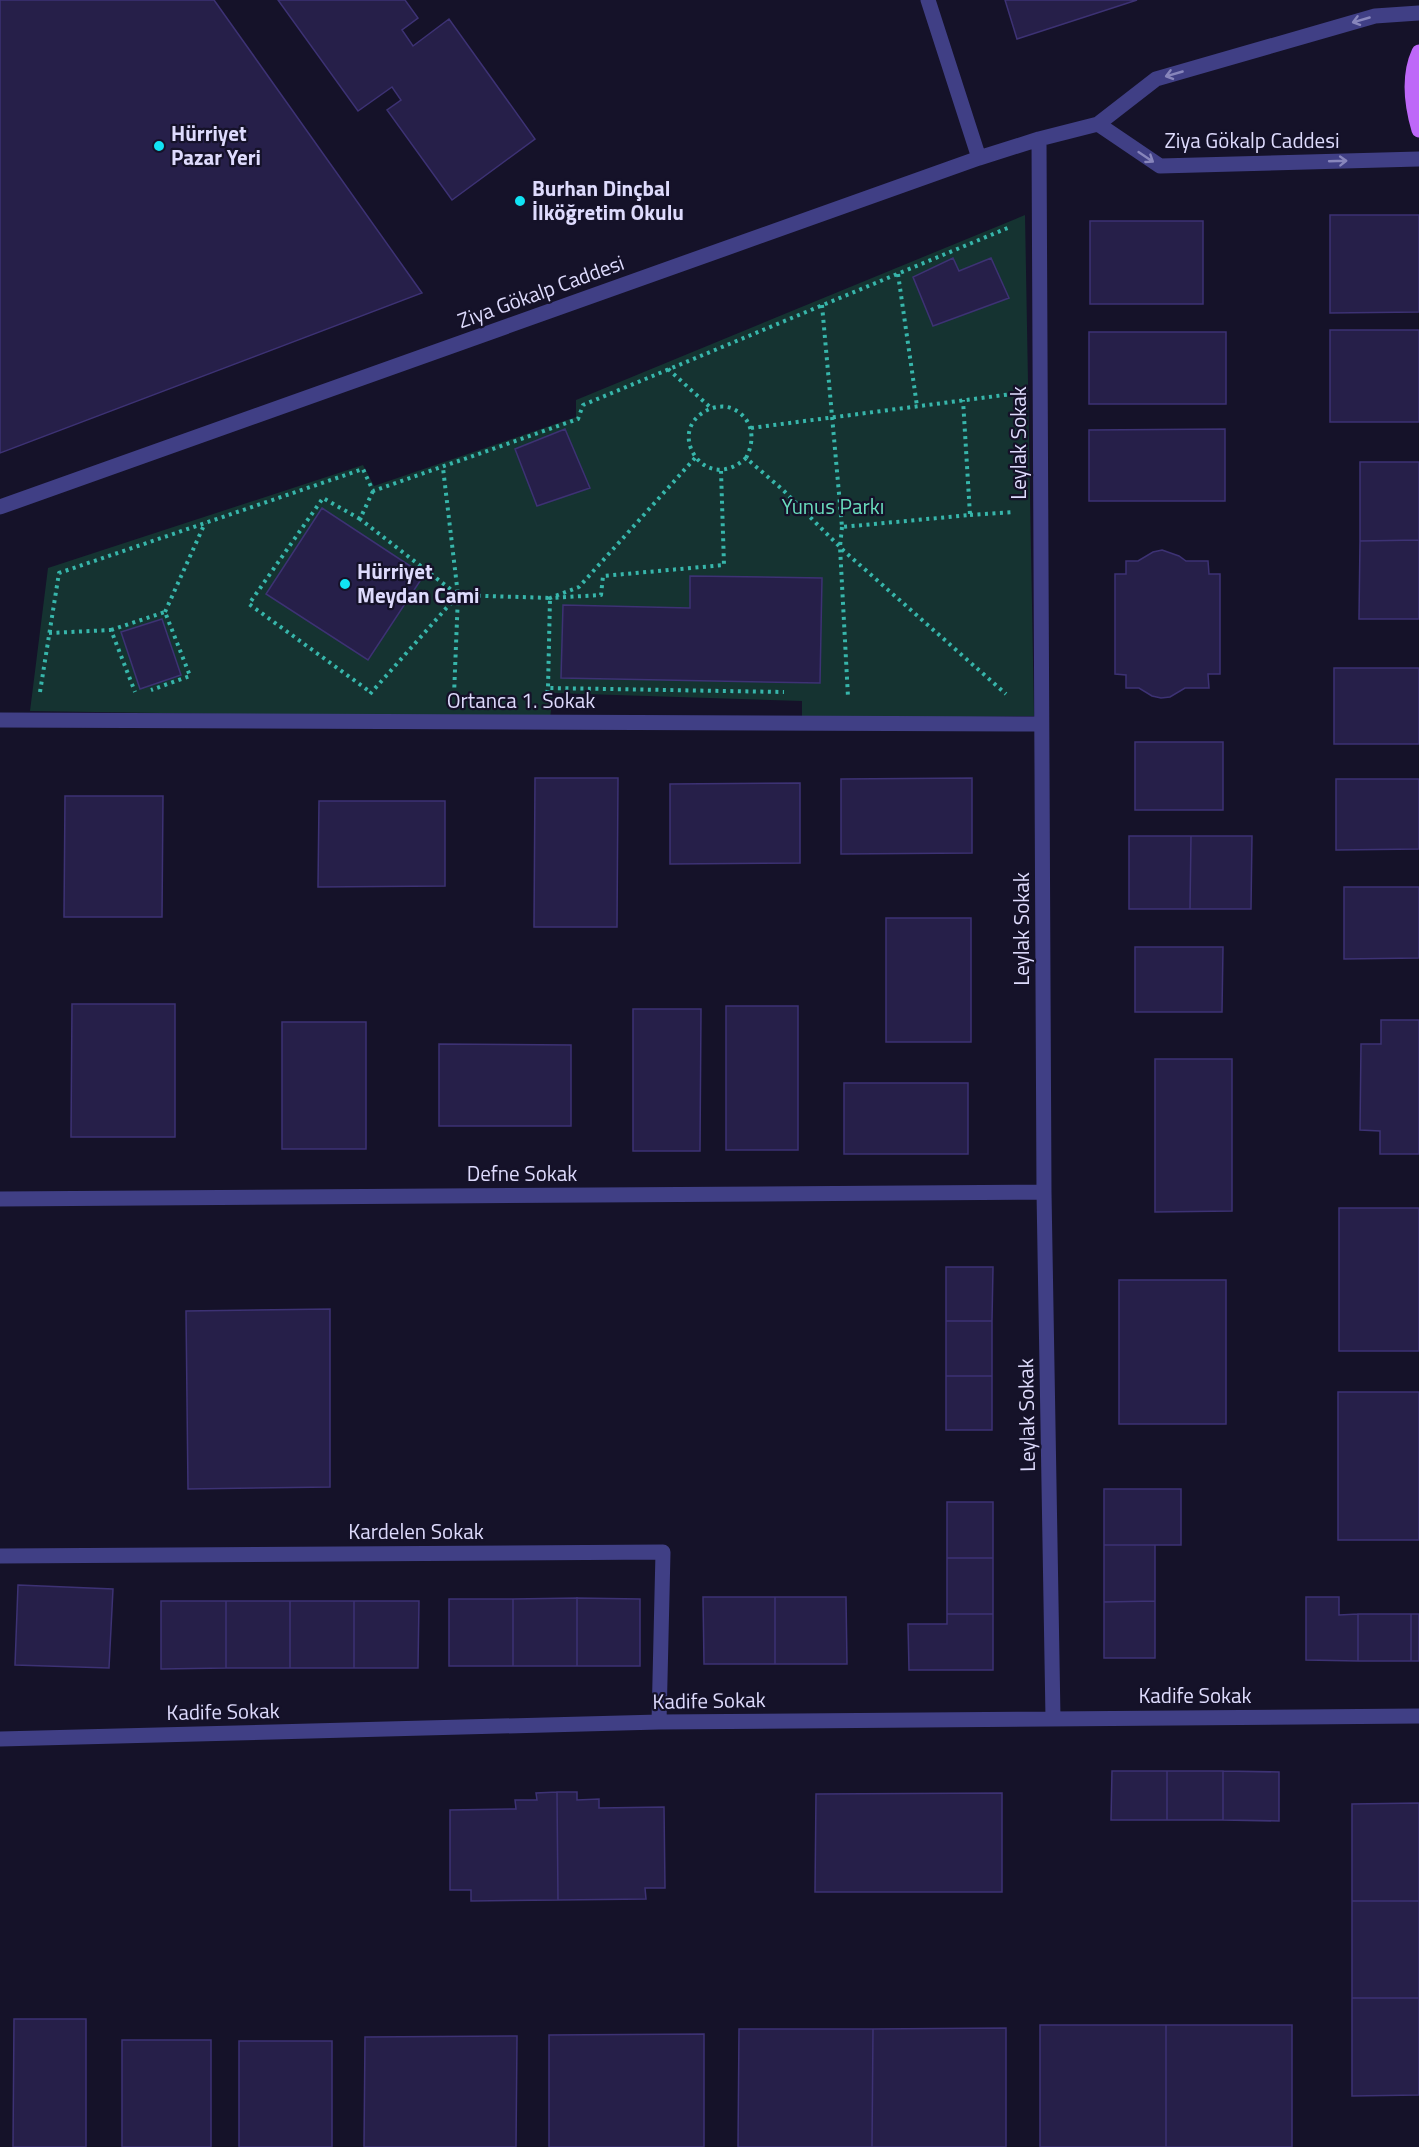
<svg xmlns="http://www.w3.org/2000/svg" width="1419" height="2147" viewBox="0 0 1419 2147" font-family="'Titillium Web',sans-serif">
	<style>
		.green { fill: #153331 }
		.building { fill: #261f49; stroke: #3d3274; stroke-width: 1.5 }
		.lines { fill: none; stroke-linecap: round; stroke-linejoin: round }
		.path { stroke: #37b6ab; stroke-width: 4; stroke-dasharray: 3 4.5; stroke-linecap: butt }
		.minor { stroke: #403f85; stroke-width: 15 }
		.major { stroke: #be68f8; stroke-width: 15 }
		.oneway { stroke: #8785bb }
		.poi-dot { fill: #11e3f4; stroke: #151229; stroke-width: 2 }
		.labels { text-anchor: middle; stroke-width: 4.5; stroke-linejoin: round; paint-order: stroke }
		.poi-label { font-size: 21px; font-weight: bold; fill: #dedbfd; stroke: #151229; text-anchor: start }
		.street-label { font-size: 21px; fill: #dedbfd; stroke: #151229 }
		.park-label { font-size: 21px; fill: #69dbbc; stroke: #151229 }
	</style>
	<rect width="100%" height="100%" fill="#151229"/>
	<path class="green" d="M1025,215l9,501 -232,3v-18l-249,-8 -3,26 -520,-8 18,-143 315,-103 11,21 202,-69v-17z"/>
	<path class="building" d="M0,0h214l208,293 -422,160z
		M278,0h127l13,18 -16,12 11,16 36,-27 86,120 -83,61 -65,-90 14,-10 -9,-13 -34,24z
		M1005,0h132l-120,39z
		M1330,215h89v97l-89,1z
		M1090,221h113v83h-113z
		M953,258l6,13 32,-13 18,40 -76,28 -20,-49z
		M1330,330h89v92h-89z
		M1089,332h137v72h-137z
		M565,429l25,59 -53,18 -22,-57z
		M1225,429v72h-136v-71z
		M1360,462h59v78l-59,1z
		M322,508l102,67 -56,85 -102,-66z
		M1419,540v79h-60l1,-78z
		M1162,550l17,6 7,5h22l1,13h11v100h-12l1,14h-24l-15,9 -9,1 -9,-2 -13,-8h-13v-13l-11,-1v-100h11v-13h12l15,-9z
		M690,576l132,2 -2,105 -259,-5 2,-73 127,3z
		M162,619l19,56 -41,14 -19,-57z
		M1334,668h85v76h-85z
		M1135,742h88v68h-88z
		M535,778h83l-1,149h-83z
		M972,778v75l-131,1v-75z
		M1336,779h83v70l-83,1z
		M800,783v80l-130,1v-80z
		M65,796h98l-1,121h-98z
		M319,801h126v85l-127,1z
		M1129,836h62l-1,73h-61z
		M1191,836h61l-1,73h-61z
		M1344,887h75v71l-75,1z
		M886,918h85v124h-85z
		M1135,947h88l-1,65h-87z
		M72,1004h103v133h-104z
		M726,1006h72v144h-72z
		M633,1009h68l-1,142h-67z
		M1381,1020h38v134h-39v-23l-20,-1 1,-86h20z
		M282,1022h84v127h-84z
		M439,1044l132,1v81h-132z
		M1155,1059h77v152l-77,1z
		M844,1083h124v71h-124z
		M1339,1208h80v143h-80z
		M946,1267h47l-1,54h-46z
		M1119,1280h107v144h-107z
		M330,1309v178l-142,2 -2,-178z
		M946,1321h46v55h-46z
		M946,1376h46v54h-46z
		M1338,1392h81v148h-81z
		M1104,1489h77v56h-77z
		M947,1502h46v56h-46z
		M1104,1545h51v56l-51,1z
		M947,1558h46v56h-46z
		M18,1585l95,4 -4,79 -94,-3z
		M703,1597h72v67h-71z
		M775,1597h71l1,67h-72z
		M1306,1597h33v18l19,-1v47l-52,-1z
		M577,1598l63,1v67h-63z
		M577,1598v68h-64v-67z
		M449,1599h64v67h-64z
		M161,1601h65v67l-65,1z
		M226,1601h64v67h-64z
		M290,1601h64v67h-64z
		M354,1601h65l-1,67h-64z
		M1155,1601v57h-51v-56z
		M947,1614h46v56h-84l-1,-46h39z
		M1358,1614h53v47h-53z
		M1411,1614h8v47h-8z
		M1112,1771h55v49h-56z
		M1167,1771h56v49h-56z
		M1223,1771l56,1v49l-56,-1z
		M557,1792h20v8l22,-1v9l65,-1 1,81h-20l1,11 -88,1z
		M557,1792l1,108 -87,1v-11h-21v-80l66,-1 -1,-9h22l-1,-7z
		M1002,1793v99h-187l1,-98z
		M1419,1803v98h-67v-97z
		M1352,1901h67v97h-67z
		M1352,1998h67v97l-67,1z
		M14,2019h72v128h-73z
		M1040,2025h126v122h-126z
		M1166,2025h126v122h-126z
		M1006,2028v119h-134l1,-118z
		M739,2029h134l-1,118h-134z
		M704,2034v113h-155v-112z
		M517,2036l-1,111h-152l1,-110z
		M122,2040h89v107h-89z
		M239,2041h93v106h-93z"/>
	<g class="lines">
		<path class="path" d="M898,274l19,132
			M822,305l20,222 128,-12 -7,-115
			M668,369l43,39
			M751,428l261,-34
			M695,458l-116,129 -29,11 51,-3 2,-19 121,-11 -3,-94
			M746,458c10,-19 7,-41 -15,-50 -9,-3 -19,-1 -27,4 -38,22 2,83 42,46l37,32 61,61 162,143
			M373,491l-13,28 98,76
			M970,515l44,-3
			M360,519l-37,-21 -74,106 120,87
			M842,527l-2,20 8,150
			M165,612l40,-89
			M111,630l54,-18 25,64 -39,14
			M49,633l62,-3 24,62
			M40,692l19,-119 304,-104 10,22 205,-72 5,-14 427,-178
			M547,693l1,-5 236,4
			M370,694l88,-99 -15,-127
			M454,695l4,-100 92,3 -2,90"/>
		<path class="minor" d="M928,0l51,158
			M1098,124l62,42 259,-7
			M1039,139l5,1053 9,526
			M0,507l979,-349 60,-19 59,-15 58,-45 219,-63 44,-3
			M0,720l1041,4
			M0,1199l1044,-7
			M0,1556l663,-4 -4,170
			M0,1739l659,-17 760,-6"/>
		<path class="major" d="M1419,52c-11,24 -7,54 0,78"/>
	</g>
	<defs><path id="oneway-shaft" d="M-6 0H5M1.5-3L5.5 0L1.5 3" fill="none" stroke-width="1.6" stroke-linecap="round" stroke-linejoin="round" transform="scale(1.5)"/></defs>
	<g class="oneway">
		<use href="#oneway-shaft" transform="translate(1361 20) rotate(164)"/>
		<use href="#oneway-shaft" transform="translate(1174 74) rotate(164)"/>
		<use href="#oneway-shaft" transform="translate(1146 157) rotate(34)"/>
		<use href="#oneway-shaft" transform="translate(1338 161) rotate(-2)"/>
	</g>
	<g class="poi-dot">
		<circle cx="159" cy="146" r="6"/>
		<circle cx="520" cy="201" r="6"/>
		<circle cx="345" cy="584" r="6"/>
	</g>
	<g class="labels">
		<g class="poi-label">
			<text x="171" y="141">Hürriyet<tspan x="171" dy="24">Pazar Yeri</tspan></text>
			<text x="532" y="196">Burhan Dinçbal<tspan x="532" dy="24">İlköğretim Okulu</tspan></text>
			<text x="357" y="579">Hürriyet<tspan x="357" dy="24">Meydan Cami</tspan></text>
		</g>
		<g class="street-label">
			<text x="1252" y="148">Ziya Gökalp Caddesi</text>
			<text transform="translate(541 292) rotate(-20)" y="7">Ziya Gökalp Caddesi</text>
			<text transform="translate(1019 443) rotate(-90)" y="7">Leylak Sokak</text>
			<text x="521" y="708">Ortanca 1. Sokak</text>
			<text transform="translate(1022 929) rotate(-90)" y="7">Leylak Sokak</text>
			<text x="522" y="1181">Defne Sokak</text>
			<text transform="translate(1027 1415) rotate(-91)" y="7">Leylak Sokak</text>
			<text x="416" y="1539">Kardelen Sokak</text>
			<text x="1195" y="1703">Kadife Sokak</text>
			<text transform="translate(709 1701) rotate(-1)" y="7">Kadife Sokak</text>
			<text transform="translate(223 1712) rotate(-1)" y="7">Kadife Sokak</text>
		</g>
		<g class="park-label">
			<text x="833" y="514">Yunus Parkı</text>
		</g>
	</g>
</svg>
